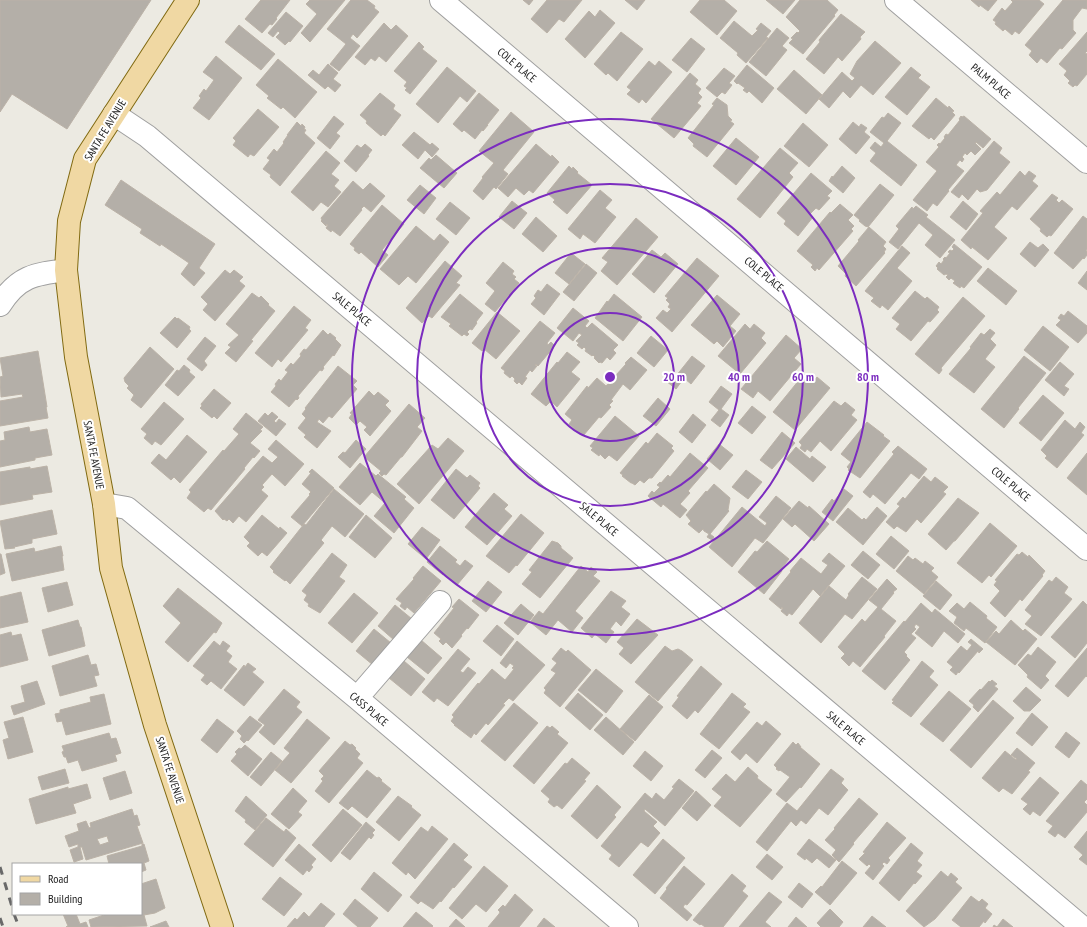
<svg xmlns="http://www.w3.org/2000/svg" width="1087" height="927" viewBox="0 0 1087 927" font-family="'PT Sans Narrow',sans-serif">
	<style>
		.building { fill: #b4afa8; stroke: #bbb2a7; fill-rule: evenodd }
		.lines { fill: none; stroke-linecap: round; stroke-linejoin: round }
		.minor-casing { stroke: #9f9f9f; stroke-width: 24 }
		.major-casing { stroke: #816a11; stroke-width: 24 }
		.minor { stroke: #fff; stroke-width: 22 }
		.major { stroke: #f0d8a3; stroke-width: 22 }
		.rail { stroke: #696969; stroke-width: 3; stroke-dasharray: 8 8; stroke-linecap: butt }
		.ring { fill: none; stroke: #7b2cbf; stroke-width: 2 }
		.labels { text-anchor: middle; stroke-width: 4; stroke-linejoin: round; paint-order: stroke }
		.street-label { font-size: 11px; fill: #1b1b1b; stroke: #fff }
		.centre { fill: #7b2cbf; stroke: #fff; stroke-width: 2 }
		.ring-label { font-size: 12px; text-anchor: middle; font-weight: bold; fill: #7b2cbf; stroke: #fff; stroke-width: 4; stroke-linejoin: round; paint-order: stroke }
	</style>
	<rect width="100%" height="100%" fill="#eceae2"/>
	<path class="building" d="M0,0h151l-84,129 -55,-35 -12,18z
		M261,0h29l-14,18 1,1 -5,6 -2,-1 -8,9 -17,-14z
		M310,0h35l-35,42 -9,-9 16,-19 -11,-10z
		M351,0h16l8,6 -1,2 5,4 -22,26 -4,-4 -3,4 10,8 -21,25 -9,-7 16,-20 -19,-15z
		M523,0h10l-4,5z
		M547,0h35l-18,22 -5,-3 -12,14 -16,-14z
		M625,0h20l-8,10z
		M700,0h24l13,11 -20,24 -27,-23z
		M766,0h29l-12,14z
		M800,0h27l11,10 -4,5 1,1 -32,38 -14,-11 4,-4 -2,-1 6,-6 1,1 2,-2 -14,-14z
		M971,0h26l-9,11 -8,-6 -1,2z
		M1011,0h28l5,4 -25,30 -4,-3 -3,4 -7,-6 -2,2 -8,-7 1,-2 -3,-2 9,-12 3,3 8,-9z
		M1063,0h24v9l-5,-1 -9,12v10l3,3 -14,16 -2,-1 -13,15 -6,-5 -4,5 -8,-8 3,-4 -7,-6z
		M600,10l15,13 -30,35 -20,-19 24,-28 6,6z
		M286,12l17,14 -13,16 -1,-1 -4,4 -9,-8 4,-4 -2,-2 -5,6 -5,-4z
		M841,14l24,18 -5,5 1,2 -19,22 -4,-4 -14,17 -18,-15 14,-17 -1,-2z
		M734,21l18,15 6,-6 -2,-1 5,-6 10,8 -5,6 2,1 -22,25 -9,-8 1,-2 -18,-15z
		M384,23l7,7 5,-5 12,11 -22,26 -7,-6 -4,5 -4,-3 -6,7 -10,-8z
		M239,25l36,29 -14,16 -36,-28z
		M777,28l12,10 -7,8 5,4 -21,26 -17,-14z
		M621,32l22,17 -26,32 -9,-8 -2,2 -12,-11z
		M1087,32v19l-2,2 2,1v20l-10,12 -2,-1 -2,2 -5,-4 2,-2 -6,-6 3,-4 -8,-7z
		M691,38l14,11 -18,23 -15,-12z
		M875,41l26,22 -28,32 -12,-10 -11,13 -7,-7 -14,17 -10,-9 23,-27 10,9 3,-3 -5,-4 7,-13z
		M419,42l5,5 -2,2 15,12 -27,33 -5,-4 2,-2 -3,-2 3,-4 -13,-11z
		M216,56l26,22 -33,42 -16,-12 8,-10 -2,-2 5,-7 2,2 8,-11 -11,-8z
		M278,59l39,33 -22,26 -12,-11 -2,2 -14,-11 2,-2 -13,-11z
		M649,61l6,5 4,-5 13,11 -26,31 -4,-4 -3,4 -12,-9 4,-4 -4,-3z
		M328,64l10,9 -5,6 8,6 -6,7 -7,-6 -3,3 -17,-14 5,-5 6,5z
		M747,65l27,23 -12,15 -13,-12 -2,2 -4,-3 2,-2 -7,-5 -1,1 -3,-3z
		M447,67l29,24 -9,11 -7,-6 -22,27 -22,-19z
		M911,67l10,8 -3,3 12,9 -23,28 -22,-18z
		M724,68l11,8 -6,7 3,2 -7,9 -3,-2 -5,5 -11,-9z
		M794,70l28,25 -16,19 -29,-25z
		M690,73l8,7 -3,4 6,5 -3,4 4,4 -5,6 4,3 -27,32 -23,-19z
		M380,93l15,12 -2,4 8,6 -16,21 -2,-2 -2,2 -15,-13 1,-2 -7,-6z
		M479,93l20,17 -12,15h1l-5,6 -1,-1 -7,9 -11,-9 -2,2 -9,-8z
		M717,98l10,7 1,11 4,4 -2,1 4,3 -27,33 -14,-11 1,-2 -6,-6 26,-33 -2,-1z
		M936,98l12,10 1,-2 5,5 -2,1 3,3 -21,25 -3,-3 -2,2 -17,-13z
		M258,109l21,18 -25,29 -4,-2 -2,3 -15,-12 3,-4 -3,-3z
		M511,112l23,20 -31,38 5,4 -12,15 -2,-2 -11,13 -10,-9 10,-13 -1,-1 12,-14 -15,-12z
		M888,113l13,10 -14,18 30,24 -16,21 -31,-25 6,-8 -6,-5 5,-6 6,5 3,-4 -14,-11 12,-15 2,1z
		M334,116l10,8 -8,9 4,3 -10,13 -13,-11z
		M961,116l1,1 2,-1 27,23 -8,9 -7,-6 -1,1 6,6 -6,6 -4,-4 -4,4 -2,-2 -3,4 2,2 -2,3 -2,-2 -4,5 8,6 -16,19 1,1 -12,15 -4,-3 -6,8 -14,-11 24,-29 -11,-9 13,-15 -2,-2 2,-2 1,1 5,-6 -1,-1 2,-3 2,1 12,-15 -1,-1z
		M297,122l4,4 1,-2 3,3 -1,2 2,1 -2,3 11,10 -35,43 -10,-9 1,-2 -8,-6 7,-9 -3,-2 7,-9 3,3 7,-9 -1,-1 5,-7h-1z
		M853,122l6,5 2,-3 6,4 -3,4 6,5 -14,17 -17,-15z
		M803,123l25,22 -19,22 -25,-21z
		M414,132l16,13 2,-2 7,6 -7,8 -7,-7 -7,9 -16,-14z
		M736,138l23,19 -23,28 -23,-19z
		M994,141l8,7 -3,5 11,9 -23,28 -7,2 -3,-3 -9,11 -6,-6 -3,4 -8,-6z
		M365,144l7,6 -4,5 1,1 -13,16 -12,-11 13,-16 4,3z
		M536,144l15,13 1,-2 7,7 -26,31 -4,-3 -5,5 -8,-7 -8,9 -10,-9z
		M780,148l18,15 -9,10 4,4 -33,41 -23,-19z
		M326,151l14,12 -9,11 8,6 -5,6 7,6 -13,15 -7,-5 -8,9 -22,-19z
		M436,155l21,18 -13,15 -24,-20 9,-10 2,2z
		M569,166l3,3 1,-2 5,5 -1,1 15,12 -25,29 -14,-12 2,-2 -8,-7z
		M842,166l13,12 -12,15 -14,-12 3,-5 1,1z
		M1020,171l5,5 4,-5 7,5 -4,5 6,5 -21,24 -5,-4 -18,21 13,11 -19,22 -16,-13 -1,2 -10,-9 22,-27 -3,-2 17,-19 3,3z
		M811,173l21,18 -5,5 3,2 -11,12 -3,-2 -6,6 3,3 -15,19 -14,-12 2,-3 -9,-8z
		M121,180l94,64 -16,24 6,5 -11,13 -13,-12 8,-11 -28,-19 -1,2 -20,-13 2,-4 -37,-24z
		M353,181l10,9 7,-7 15,13 -14,16 -7,-6 -3,3 1,1 -22,26 -8,-6 -1,2 -5,-4 2,-3 -1,-1 -1,2 -5,-5 1,-1 -1,-2z
		M880,184l14,11 -26,32 -3,-1 -6,-5 1,-1 -6,-5z
		M420,185l16,13 -12,16 -17,-14z
		M600,190l12,10 -7,8 11,9 -21,26 -12,-9 -3,5 -12,-10z
		M1052,194l6,4 -2,2 3,3 3,-3 11,9 -22,27 -2,-1 -2,2 -7,-6 1,-2 -11,-10z
		M512,201l15,12 -13,16 -15,-12z
		M963,201l15,13 -12,16 -16,-13z
		M450,202l20,16 -14,17 -20,-16z
		M840,204l13,11 -5,5 6,6 -3,3 2,2 -34,39 -2,-2 -2,3 -4,-4 2,-2 -16,-14 33,-39 1,1z
		M382,205l22,19 -22,26 6,5 -10,12 -17,-15 -2,2 -5,-4 1,-2 -5,-4z
		M916,206l12,9 -2,2 29,23 -15,18 -15,-13 8,-10 -14,-12 -21,26 -9,-7 10,-13 -3,-3 16,-19 1,2z
		M1083,216l4,3v30l-1,2 1,1v3l-3,4 -1,-1 -10,11 -19,-16z
		M536,217l21,19 -14,16 -21,-18z
		M636,218l22,19 -41,48 -16,-14 7,-9 -6,-4z
		M416,226l18,15 6,-7 9,8 -33,41 -8,-7 -9,9 -19,-16z
		M869,227l17,15 -3,4 3,3 -2,3 1,1 -29,33 -11,-10 1,-2 -8,-8 21,-25 -1,-1z
		M1030,242l8,6 5,-4 6,6 -14,17 -15,-13z
		M954,244l28,23 -18,21 -3,-2 -1,2 -7,-5 2,-2 -4,-3 -2,2 -3,-3 2,-2 -2,-1 -2,1 -7,-6 1,-1 -2,-2 3,-4 2,2 3,-4 -1,-1 2,-2 1,1 4,-5 -2,-1 2,-2 2,1 2,-2 -2,-2z
		M902,246l8,7 -13,15 15,13 -24,29 -6,-5 -2,3 -9,-7 3,-3 -9,-7z
		M652,250l9,7 4,-4 13,11 -24,29 -22,-19z
		M571,253l14,11 -16,20 -14,-11z
		M697,258l22,18 -47,56 -16,-14 7,-8 4,3 4,-4 -3,-2 2,-3 -4,-4 2,-2 -3,-2z
		M445,261l17,15 -6,7 4,2 -28,33 -3,-2 -7,7 -16,-15z
		M503,262l11,9 -2,3 4,3 -2,2 5,4 -24,29 -10,-8 10,-13 -9,-8z
		M586,264l11,9 -23,28 -11,-9z
		M988,268l29,23 -11,14 -29,-24z
		M225,270l5,4 4,-4 9,7 -4,4 6,5 -30,35 -12,-11 5,-6 -7,-7z
		M1087,271v19l-9,-7z
		M547,284l13,10 -16,21 -13,-11 5,-6 -2,-2 4,-6 3,2z
		M915,291l10,8 2,-2 12,10 -2,3 2,2 -9,10 -2,-1 -17,20 -15,-12 4,-5 -8,-6z
		M252,293l7,5 2,-2 8,8 -1,1 7,6 -24,29 2,1 -17,21 -11,-9 6,-6 -3,-2 11,-10 -13,-11z
		M460,294l23,19 -7,9 1,1 -5,7 -2,-1 -3,3 2,2 -2,2 -3,-2 -2,2 -13,-10 2,-2 -10,-7z
		M614,294l28,23 -19,24 -28,-23 12,-17 1,1z
		M717,295l23,19 -10,12 6,5 -13,16 -6,-6 -3,3 -23,-19z
		M963,297l22,19 -44,52 1,2 -3,4 -24,-20z
		M294,306l17,14 -6,8 3,2 -27,32 -3,-3 -6,8 -17,-14z
		M573,308l16,13 -4,5 2,2 5,-5 26,22 -5,5 3,3 -6,7 -3,-3 -5,6 -2,-1 -1,1 -5,-5 1,-1 -2,-2 -1,1 -7,-5 1,-2 -2,-2 -2,2 -5,-4 2,-2 -3,-2 6,-6 -3,-2 -6,8 -16,-13z
		M1068,311l19,15v7l-9,10 -22,-18 5,-5 -3,-2 3,-4 3,2z
		M497,312l23,19 -24,28 -12,-10 -2,2 -10,-8z
		M175,317l2,2 1,-1 12,9 -1,2 2,2 -14,17 -17,-15z
		M540,321l15,12 -8,10 1,2 3,-3 3,3 -2,2 1,1 -15,18 -2,-2 -1,1 2,1 -5,6 -2,-2 -5,7 2,1 -5,7 -3,-3 -2,2 -3,-3 1,-2 -3,-3 -2,2 -6,-5 1,-2 -4,-3z
		M745,324l5,5 4,-5 11,9 -4,5 5,5 -26,31 -22,-18z
		M1043,326l26,21 -19,24 -26,-21z
		M990,329l5,4 -5,6 6,6 -11,14 10,8 -21,26 -25,-19 22,-26 -1,-1 11,-14 3,2z
		M323,330l5,5 2,-2 6,5 -1,1 6,6 -7,11 -1,-1 -10,12 1,1 -2,3 -2,-1 -22,26 1,2 -2,2 -1,-1 -7,8 -18,-15 5,-6 -1,-2 4,-5 2,2 7,-9 -3,-2 6,-7 2,2 8,-9 -1,-2 4,-5 2,1z
		M786,335l16,14 -8,9 7,6 -31,37 -12,-10 -5,7 -12,-9z
		M651,336l17,14 -14,17 -17,-14z
		M205,337l11,9 -12,15 3,4 -5,6 -15,-12z
		M150,347l24,22 -33,39 -10,-8 3,-5 -7,-7 2,-2 -4,-4 -1,-4z
		M38,351l9,56h-1l2,11 -48,8v-25l23,-4 -1,-3 -21,3 -1,-20 3,-1 -3,-18z
		M567,352l13,10 -9,10 9,7 -23,28 -6,-6 -5,5 -15,-12 26,-32 1,1z
		M692,356l13,10 -14,18 -7,-6 -8,11 -10,-8 6,-8 4,3z
		M1024,356l22,17 -28,35 1,1 -15,19 -23,-19z
		M631,357l16,13 -17,20 -7,-6 -12,16 2,1 -4,4 2,2 -10,11 -2,-1 -16,19 -14,-12 3,-4 -7,-6 22,-28 1,2 9,-10 9,8 20,-22 -1,-1z
		M1060,362l14,12 -10,12 5,3 -5,7 -19,-16z
		M184,365l6,5 -1,2 6,5 -17,19 -13,-11 12,-15 2,1z
		M338,366l19,15 -4,4 4,4 -25,29 -3,-2 -6,7 -4,-4 -2,3 14,9 -14,17 -13,-11 2,-2 -8,-7 8,-10 -4,-4 4,-5 -1,-1z
		M804,374l9,8 4,-5 13,11 -35,42 -22,-18z
		M721,386l11,8 -11,15 8,6 -9,12 -9,-7 8,-10 -10,-8z
		M214,389l17,14 -14,16 -3,-3 -2,2 -12,-10 2,-2 -1,-2z
		M369,391l5,5 4,-4 11,9 -4,4 6,6 -21,25 -6,-6 3,-3 -7,-6 -4,4 -7,-7 3,-4 -2,-1z
		M1043,395l21,18 -23,28 -22,-18z
		M658,398l12,11 -14,17 -13,-10z
		M834,401l7,5 4,-4 10,8 -4,5 6,5 -26,31 -11,-10 -9,11 -4,-3 -2,3 -5,-4 2,-3 -3,-3z
		M164,402l20,17 -23,26 -6,-4 -3,4 -8,-7 3,-4 -6,-5z
		M409,404l16,14 -8,9 5,4 -20,26h-1l-15,18 -2,-1 -2,2 -3,-3 2,-2 -17,-14z
		M752,406l14,11 -14,17 -14,-11z
		M272,412l6,5 -4,4 2,2 3,-4 7,5 -10,12 -18,-15 7,-8 3,3z
		M246,413l17,14 -3,3 2,1 -12,12 10,8 -6,7 -1,-1 -9,11 1,1 -34,41 -3,-2 -4,4 -17,-14 4,-6 -2,-2 34,-40 1,1 15,-17 -6,-5z
		M693,414l13,11 -14,18 -13,-11z
		M615,416l24,20 -22,25 -8,-6 -4,4 -5,-5 -1,2 -8,-6 2,-2 -3,-2z
		M1065,420l10,9 5,-7 5,5 -4,6 3,2 -27,33 -12,-10 2,-2 -6,-6z
		M867,422l17,13 -1,1 7,5 -30,37 -12,-8 1,-1 -2,-2 4,-5 -10,-8z
		M29,427l1,5 17,-3 5,26 -17,3v2l-35,7v-26l5,-1 -1,-8z
		M782,432l13,11 -23,26 -12,-9z
		M657,433l16,13 -2,2 3,3 -22,27h-3l-5,5 -4,-3 -5,5 -3,-2h-1l-9,-7 1,-1 -3,-2 26,-31 2,2z
		M187,435l20,17 -27,31 -6,-6 -3,3 -20,-17 8,-9 7,6z
		M448,438l16,13 -45,53 -22,-20 35,-39 6,4z
		M276,440l28,24 -19,22 -13,-12 -10,11 2,2 -3,3 7,6 -22,26 -7,-6 -6,7 -4,-4 -2,2 -3,-2 -1,1 -8,-9 48,-55 9,7 6,-6 -10,-8z
		M356,440l10,9 -16,19 -12,-11 5,-5 2,1z
		M719,444l14,11 -13,15 -13,-11z
		M898,446l29,23 -8,10 -8,-6 -26,31 -12,-10 -3,4 -7,-6 31,-38 -2,-2z
		M796,447l14,12 2,-3 14,11 -13,15 -27,-23z
		M690,453l18,15 -20,23 2,2 -10,11 7,6 -7,8 -17,-14 -2,3 -13,-11 4,-5 2,2 6,-6 -3,-2 3,-3 1,1 7,-8 2,2z
		M1087,453v42l-20,-17z
		M360,463l16,13 2,-2 28,23 -2,2 10,9 -20,25 -20,-17 11,-13 -13,-11 -12,13 -21,-18z
		M47,466l5,26 -20,3 1,4 -33,6v-33l30,-5v2z
		M312,469l22,19 -32,38 -11,-9 19,-22 -1,-1 2,-2 -9,-8 9,-11 -2,-1z
		M456,469l11,9 3,-3 10,8 -2,3 2,2 -26,31 -23,-19z
		M746,470l16,12 -14,17 -16,-12z
		M924,476l7,6 4,-5 13,10 -5,5 3,2 -25,29 -4,-4 -11,13 -9,-6 -3,3 -8,-7 14,-16 -3,-2 6,-7 2,2z
		M714,484l16,14 -2,12 1,1 -19,23 4,3 -2,3 -5,-3 2,-3 -5,-3 -1,-2 -4,4 -11,-9 3,-3 -5,-6 20,-24 1,1z
		M334,489l30,25 -19,23 -13,-11 -11,14 3,3 -34,41 -4,-4 -1,1 -12,-9 1,-1 -4,-4 34,-43 2,1z
		M844,489l9,7 -20,25 -11,-9 10,-13 2,2z
		M494,493l14,12 -4,4 8,7 -25,29 -22,-18z
		M776,496l15,12 -28,35 -8,-5 -23,29 -23,-20 33,-40 23,19 2,-3 -8,-6z
		M958,498l21,15 -24,28h-1l-8,9 -18,-16z
		M799,501l9,7 1,-2 20,18 -15,17 -19,-17 -3,3 -9,-8z
		M877,507l10,9 -24,29 -27,-23 12,-14 14,12 2,-2 2,2z
		M52,510l5,24 -25,5v4l-18,4 1,1 -10,1 -5,-28z
		M521,514l23,19 -27,33 -1,-1 -7,8 -23,-17z
		M262,515l17,14 1,-2 7,6 -20,23 -5,-4 -4,4 -11,-10 3,-3 -6,-6z
		M366,515l26,23 -17,20 -26,-21z
		M990,523l27,23 -26,31 -2,-2 -7,8 -25,-20z
		M422,527l18,13 -14,19 -18,-15z
		M891,536l18,15 -15,18 -18,-15z
		M552,541l6,2 3,3v2l12,10 -33,40 -18,-14 10,-12 -3,-2z
		M767,541l22,18 -8,10 1,2 -18,23 -26,-22 17,-21 2,1z
		M61,546l2,10h-1l2,14 -52,11 -6,-27 28,-6 1,4z
		M440,546l17,14 -2,2 5,4 5,-6 8,6 -16,19 -13,-11 -1,1 -16,-13z
		M863,551l17,14 -12,14 -17,-14z
		M1022,552l6,5 1,-2 16,16 -3,4 1,1 -21,25 -2,-2 -15,18 -15,-14 10,-12 -6,-6 3,-4 -2,-1 22,-26 2,1z
		M332,553l15,12 -8,12 6,4 -25,32 -12,-7 1,-2 -5,-4 3,-5 -5,-4z
		M829,553l16,13 -25,30 -7,-7 -21,26 -3,-2 -2,3 -6,-5 2,-3 -1,-1 -1,2 -12,-10 22,-27 -1,-1 11,-13 20,16 7,-9 -6,-4z
		M0,554h1l4,19 -5,2z
		M908,556l5,4 2,-2 8,6 2,-3 9,7 -3,3 7,6 -14,17 -28,-23z
		M423,566l18,15 -27,32 -7,-6 -2,3 -5,-4 2,-3 -6,-4 18,-20 -1,-1z
		M581,566l7,6 3,-5 6,5 -4,4 7,5 -25,30 8,7 -11,14 -14,-12 -12,15 -16,-13 9,-11 4,3z
		M862,577l15,12 -25,30 -7,-5 -24,29 -22,-20 30,-37 17,14 3,-5 -1,-1z
		M1056,577l12,10 -4,6 8,6 -31,37 -16,-12 7,-8 -7,-6 24,-30 3,2z
		M887,579l10,10 -4,3 1,1 -13,16 15,12 -12,15 1,1 -25,30 -7,-6 -4,5 -8,-8 4,-4 -7,-7 24,-28 3,3 13,-15 -9,-7z
		M488,581l14,11 -16,20 -14,-11z
		M936,581l16,14 -12,15 -17,-14z
		M67,582l6,23 -25,7 -6,-24z
		M178,588l44,35 -6,10 -2,-1 -26,30 -23,-20 16,-19 -18,-17z
		M611,591l15,10 -5,6 9,7 -9,12 -5,-5 -6,8 4,3 -8,11 -11,-9 -3,4 -11,-10z
		M21,592l7,30 -28,6v-31z
		M354,593l24,20 -26,30 -24,-20z
		M459,599l20,16 -11,14 -1,-1 -6,7 1,1 -10,12 -6,-6 -3,3 -4,-4 2,-2 -7,-6 20,-25 -2,-1z
		M1083,601l4,4v38l-12,15 -24,-21z
		M970,602l17,14 -1,2 11,9 -12,16 -19,-15 -2,3 -10,-8 3,-6 -8,-6 8,-8 7,6z
		M921,603l11,10 3,-4 30,25 -7,9 -14,-12 -12,16 -17,-14 5,-6 -4,-3 -2,3 2,2 -5,5 5,4 -12,14 3,3 -1,1 4,4 -25,30 -23,-19 42,-50 1,1z
		M521,604l13,11 -16,20 -14,-12z
		M395,605l17,14 -18,21 -16,-14z
		M637,619l21,16 -27,29 -12,-10 5,-6 -7,-6z
		M78,620l2,7h1l4,19 -36,10 -7,-26z
		M1011,620l12,11 2,-2 12,10 -22,26 -29,-23 10,-11 3,3z
		M497,625l17,14 -13,17 -18,-15z
		M374,629l17,14 -18,22 -17,-14z
		M11,632l1,4 9,-2 7,26 -28,7v-32z
		M971,639l12,10 -4,4 -1,-2 -19,22 -1,-1 -2,3 -6,-5 3,-3 -6,-5 14,-16 6,5 5,-6 -4,-3z
		M421,640l21,18 -14,16 -21,-17z
		M214,641l6,5 3,-5 7,5 -4,5 6,5 -4,6 9,7 -16,20 -10,-8 -4,4 -6,-5 4,-5 -12,-9z
		M517,641l28,24 -32,36 -4,-3 -6,6 2,1 -17,20 -2,-2 -10,12 -2,-2 -3,5 -17,-13h1l-4,-4 3,-4 -2,-2 26,-32 1,1 13,-15 13,11 9,-11 -2,-1 2,-2 -4,-3 -4,5 -6,-5z
		M665,646l7,5 6,-2 4,2 11,9 -35,41 -23,-19z
		M1038,647l18,15 -11,14 4,4 -8,9 -14,-12 1,-2 -10,-10 10,-11 3,2z
		M561,648l5,4 2,-2 23,20 -31,37 -16,-14 2,-3 -2,-2 12,-15 -5,-3 6,-7 -5,-4z
		M1087,648v29l-1,-1 -18,21 -13,-11z
		M458,649l12,10 -10,12 3,2 5,-6 8,6 -28,33 -11,-8 -3,4 -12,-10z
		M88,655l3,10 5,-1 3,11 -5,1 3,10 -37,10 -8,-30z
		M404,661l21,18 -14,17 -22,-18 5,-6 -2,-1 3,-5 3,3z
		M922,661l12,10 -5,6 9,8 -27,32 -19,-14 2,-2 -2,-1z
		M248,663l8,6 -4,3 12,10 -20,24 -20,-16 20,-25 1,2z
		M701,666l21,18 -24,29 -3,-3 -8,9 -15,-13 7,-9 -2,-1z
		M596,669l27,22 -17,22 -28,-23z
		M992,680l5,4 -3,2 4,3 -20,23 -5,-5 1,-2 -5,-4 11,-12 1,1 8,-9 1,1z
		M37,681l8,23 -31,11 -3,-9 14,-4 -4,-16z
		M1026,687l15,13 -11,11h-6l-11,-10z
		M284,689l16,13 -4,5 6,5 -28,33 -15,-13 6,-7 -7,-5z
		M949,691l22,18 -28,33 -23,-18z
		M578,693l25,22 -13,15 -25,-22z
		M732,693l14,11 -3,3 7,5 -31,37 -19,-15z
		M104,694l7,30 -45,11 -4,-14 -5,1 -2,-8 5,-1v-3l31,-8 -1,-5z
		M649,695l14,12 -28,34 -15,-12z
		M993,700l21,18 -43,50 -21,-18z
		M514,703l24,20 -33,38 -24,-20z
		M1032,713l16,14 -16,19 -16,-13z
		M250,716l12,9 -14,16 -1,-1 -3,3 -4,-4 2,-3 -5,-5z
		M23,717l10,35 -25,7 -5,-19 6,-2 -5,-16z
		M606,717l28,25 -11,13 -29,-25z
		M217,719l17,13 -17,21 -16,-13z
		M307,719l23,19 -39,45 -16,-13 15,-17 -6,-5z
		M766,721l15,13 -24,29 -11,-10 -6,7 -9,-8 26,-30 5,4z
		M547,726l3,2 2,-2 7,6 -2,2 11,9 -34,41 -21,-18z
		M1066,732l14,11 -11,15 -14,-11z
		M109,733l2,6 5,-1 5,15 -6,2 2,6 -35,10 -4,-11 -10,3 -2,-6h-2l-2,-5 2,-1 -2,-5z
		M345,741l5,4 2,-1 4,4 -1,1 5,5 -3,4 6,5 -34,40 -14,-12 8,-10 -2,-2 3,-3 -5,-5z
		M793,742l3,3 2,-2 3,4h-1l20,17 -19,24 -1,-1 -14,15 -10,-8 14,-17 -10,-7 -1,1 -3,-2 1,-1 -3,-3z
		M245,745l17,14 -14,17 -17,-15 6,-7 -2,-2 4,-4 2,1z
		M1017,748l18,15 -7,8 2,1 -18,22 -9,-6 -4,4 -17,-14 23,-27 11,9 1,-1 -6,-4z
		M712,750l10,8 -17,20 -10,-8z
		M645,751l18,15 -12,15 -18,-15z
		M271,752l11,9 -21,25 -11,-9z
		M572,758l18,15 -6,7 2,1 -24,28 -5,-4 -3,2 -6,-5 2,-3 -9,-8 24,-28 2,1z
		M748,767l10,9 -1,2 15,12 -32,37 -26,-21 8,-9 -10,-8 14,-15 9,8z
		M65,769l4,14 -27,7 -4,-13z
		M831,769l13,10 -3,4 7,7 -20,25 -9,-7 -13,16 -5,-4 -5,6 -5,-5 -24,30 -11,-9 31,-39 10,8z
		M367,770l10,8 2,-1 3,3 -1,1 10,8 -24,29 -15,-12 -4,4 -9,-7z
		M125,771l7,22 -22,7 -7,-22z
		M1040,777l19,16 -19,23 -7,-5 -3,4 -7,-6 5,-5 -7,-5z
		M679,779l15,12 -29,35 -20,-17 -1,2 13,11 -4,4 7,7 -12,14 -7,-5 -22,25 -10,-8 3,-4 -11,-9 44,-53 7,6 4,-6 8,7 10,-12 -2,-1z
		M1081,780l6,5v14l-3,3 3,3v7l-22,26 -7,-5 -3,4 -7,-5 5,-6 -7,-5z
		M87,784l4,14 -18,6 3,9 -40,11 -7,-25 39,-12v2z
		M597,785l24,22 -7,8 2,2 -19,22 -26,-23z
		M293,788l14,13 -9,11 4,3 -13,14 -18,-15z
		M696,791l15,14 -14,16 -15,-13z
		M246,796l21,19 -12,15 -10,-8 1,-2 -11,-9z
		M398,796l14,10 -1,1 10,8 -22,26 -23,-19z
		M859,798l19,16 -25,29 1,1 -15,18 -7,-7 4,-5 -11,-10 10,-11 -1,-1z
		M132,809l2,7 3,-1 3,10 -3,1 6,17 -57,17 -4,-13h-2l3,12 -9,3 -4,-12 8,-3v-3l-9,3 -4,-11 14,-5 -2,-7 9,-3 3,7 2,-1 -1,-4zM107,836l2,6 -9,3 -3,-6z
		M343,809l19,16 -31,37 -19,-17z
		M266,818l18,14 2,-3 10,9 -23,29 -29,-23z
		M366,822l9,8 -3,3 2,2 -3,4 -2,-2 -19,23 -9,-7z
		M887,822l19,16 -18,20 2,2 -3,4 -3,-2 -2,2 2,2 -11,14 -8,-7 6,-7 -2,-2 -2,2 -8,-7 6,-6 -2,-1z
		M432,826l16,13 -33,40 -7,-7 -2,3 -14,-12 29,-36 7,5z
		M1087,831v34l-8,-6 4,-4 -9,-8z
		M663,839l22,19 -30,36 -22,-19z
		M809,839l27,21 -7,8 -12,-10 -5,5 -6,-5 -1,2 -8,-6z
		M454,843l14,12 -5,5 9,7 -18,21 -1,-1 -12,15 -1,-1 -7,8 -12,-8 -3,3 -8,-7z
		M911,843l12,10 -6,8 5,4 -6,7 6,4 -7,8 -1,-1 -15,18 -20,-18z
		M142,844h2l5,17 -5,2 2,7 -5,2v-8h-32l-2,-8 35,-10z
		M299,844l17,15 -5,6 2,2 -4,5 -2,-2 -4,5 -18,-15z
		M767,854l16,13 -11,13 -16,-13z
		M842,861l15,12 -27,32 -15,-13 6,-6 1,1z
		M484,866l24,20 -22,26 -10,-8 -14,15 -13,-11z
		M684,866l21,18 -18,21 -2,-1 -2,3 9,8 -5,6 -27,-23 7,-9 -1,-1z
		M941,871l7,6 3,-4 7,6 -3,3 7,6 -27,31 -11,8 -18,-16z
		M374,872l28,23 -14,17 -27,-23z
		M732,874l14,12 -4,5 6,5 -25,31h-18l-4,-3 -1,1 -7,-5z
		M280,877l22,17 -18,22 -22,-17z
		M156,879l9,29 -10,5 -11,2 3,11 -56,1 -2,-7 15,-5v-1h37v-30z
		M799,883l14,11 -11,14 -14,-11z
		M769,892l13,10 -17,20 6,5h-32z
		M515,894l18,16 -14,17h-31l11,-13 1,-2 -2,-2 5,-5 2,2z
		M971,896l8,6 3,-3 6,5 -3,4 7,6 -7,9 -1,-2 -5,6h-18l-9,-7z
		M355,899l23,19 -8,9h-12l-15,-13z
		M321,903l14,11 -11,13h-37l8,-9 2,2 7,-8 5,5z
		M830,909l13,13 -4,5h-18l-4,-4z
		M416,912l17,14 -1,1h-29z
		M63,914h13l4,10 6,-2 2,5h-22l2,-1z
		M872,916l14,11h-23z
		M796,917l11,10h-19z
		M544,918l11,9h-18z
		M456,919l9,8h-16z
		M1003,919l10,8h-20l1,-2 3,2z
		M166,921l3,6h-19z"/>
	<g class="lines">
		<g class="minor-casing">
			<path id="minor" d="M441,0l646,549
				M896,0l191,162
				M114,114l33,22 935,791
				M0,305c18,-29 35,-31 66,-35
				M104,504l23,4 230,190 270,229
				M357,698l83,-96"/>
		</g>
		<g class="major-casing">
			<path id="major" d="M188,0l-103,159 -16,62 -3,49 10,87 28,147 7,64 44,157 67,202"/>
		</g>
		<use href="#minor" class="minor"/>
		<use href="#major" class="major"/>
		<path class="rail" d="M0,867l13,43
			M14,914l5,13
			M0,918l3,9"/>
	</g>
	<g class="ring">
		<circle cx="610" cy="377" r="64"/>
		<circle cx="610" cy="377" r="129"/>
		<circle cx="610" cy="377" r="193"/>
		<circle cx="610" cy="377" r="258"/>
	</g>
	<g class="labels">
		<g class="street-label">
			<text transform="translate(517 65) rotate(40)" y="4">COLE PLACE</text>
			<text transform="translate(991 81) rotate(40)" y="4">PALM PLACE</text>
			<text transform="translate(105 130) rotate(-59)" y="4">SANTA FE AVENUE</text>
			<text transform="translate(764 274) rotate(40)" y="4">COLE PLACE</text>
			<text transform="translate(352 309) rotate(40)" y="4">SALE PLACE</text>
			<text transform="translate(94 455) rotate(79)" y="4">SANTA FE AVENUE</text>
			<text transform="translate(1011 484) rotate(40)" y="4">COLE PLACE</text>
			<text transform="translate(599 519) rotate(40)" y="4">SALE PLACE</text>
			<text transform="translate(369 709) rotate(40)" y="4">CASS PLACE</text>
			<text transform="translate(846 728) rotate(40)" y="4">SALE PLACE</text>
			<text transform="translate(170 770) rotate(72)" y="4">SANTA FE AVENUE</text>
		</g>
	</g>
	<circle cx="610" cy="377" r="6" class="centre"/>
	<g class="ring-label">
		<text x="674" y="381">20 m</text>
		<text x="739" y="381">40 m</text>
		<text x="803" y="381">60 m</text>
		<text x="868" y="381">80 m</text>
	</g>
	<rect x="12" y="863" width="130" height="52" fill="#ffffff" stroke="#a4a4a4"/>
	<rect x="20" y="876" width="20" height="6" fill="#f0d8a3" stroke="#a4a4a4"/>
	<text x="48" y="883" font-size="12" fill="#1b1b1b">Road</text>
	<rect x="20" y="893" width="20" height="12" fill="#b4afa8" stroke="#a4a4a4"/>
	<text x="48" y="903" font-size="12" fill="#1b1b1b">Building</text>
</svg>
